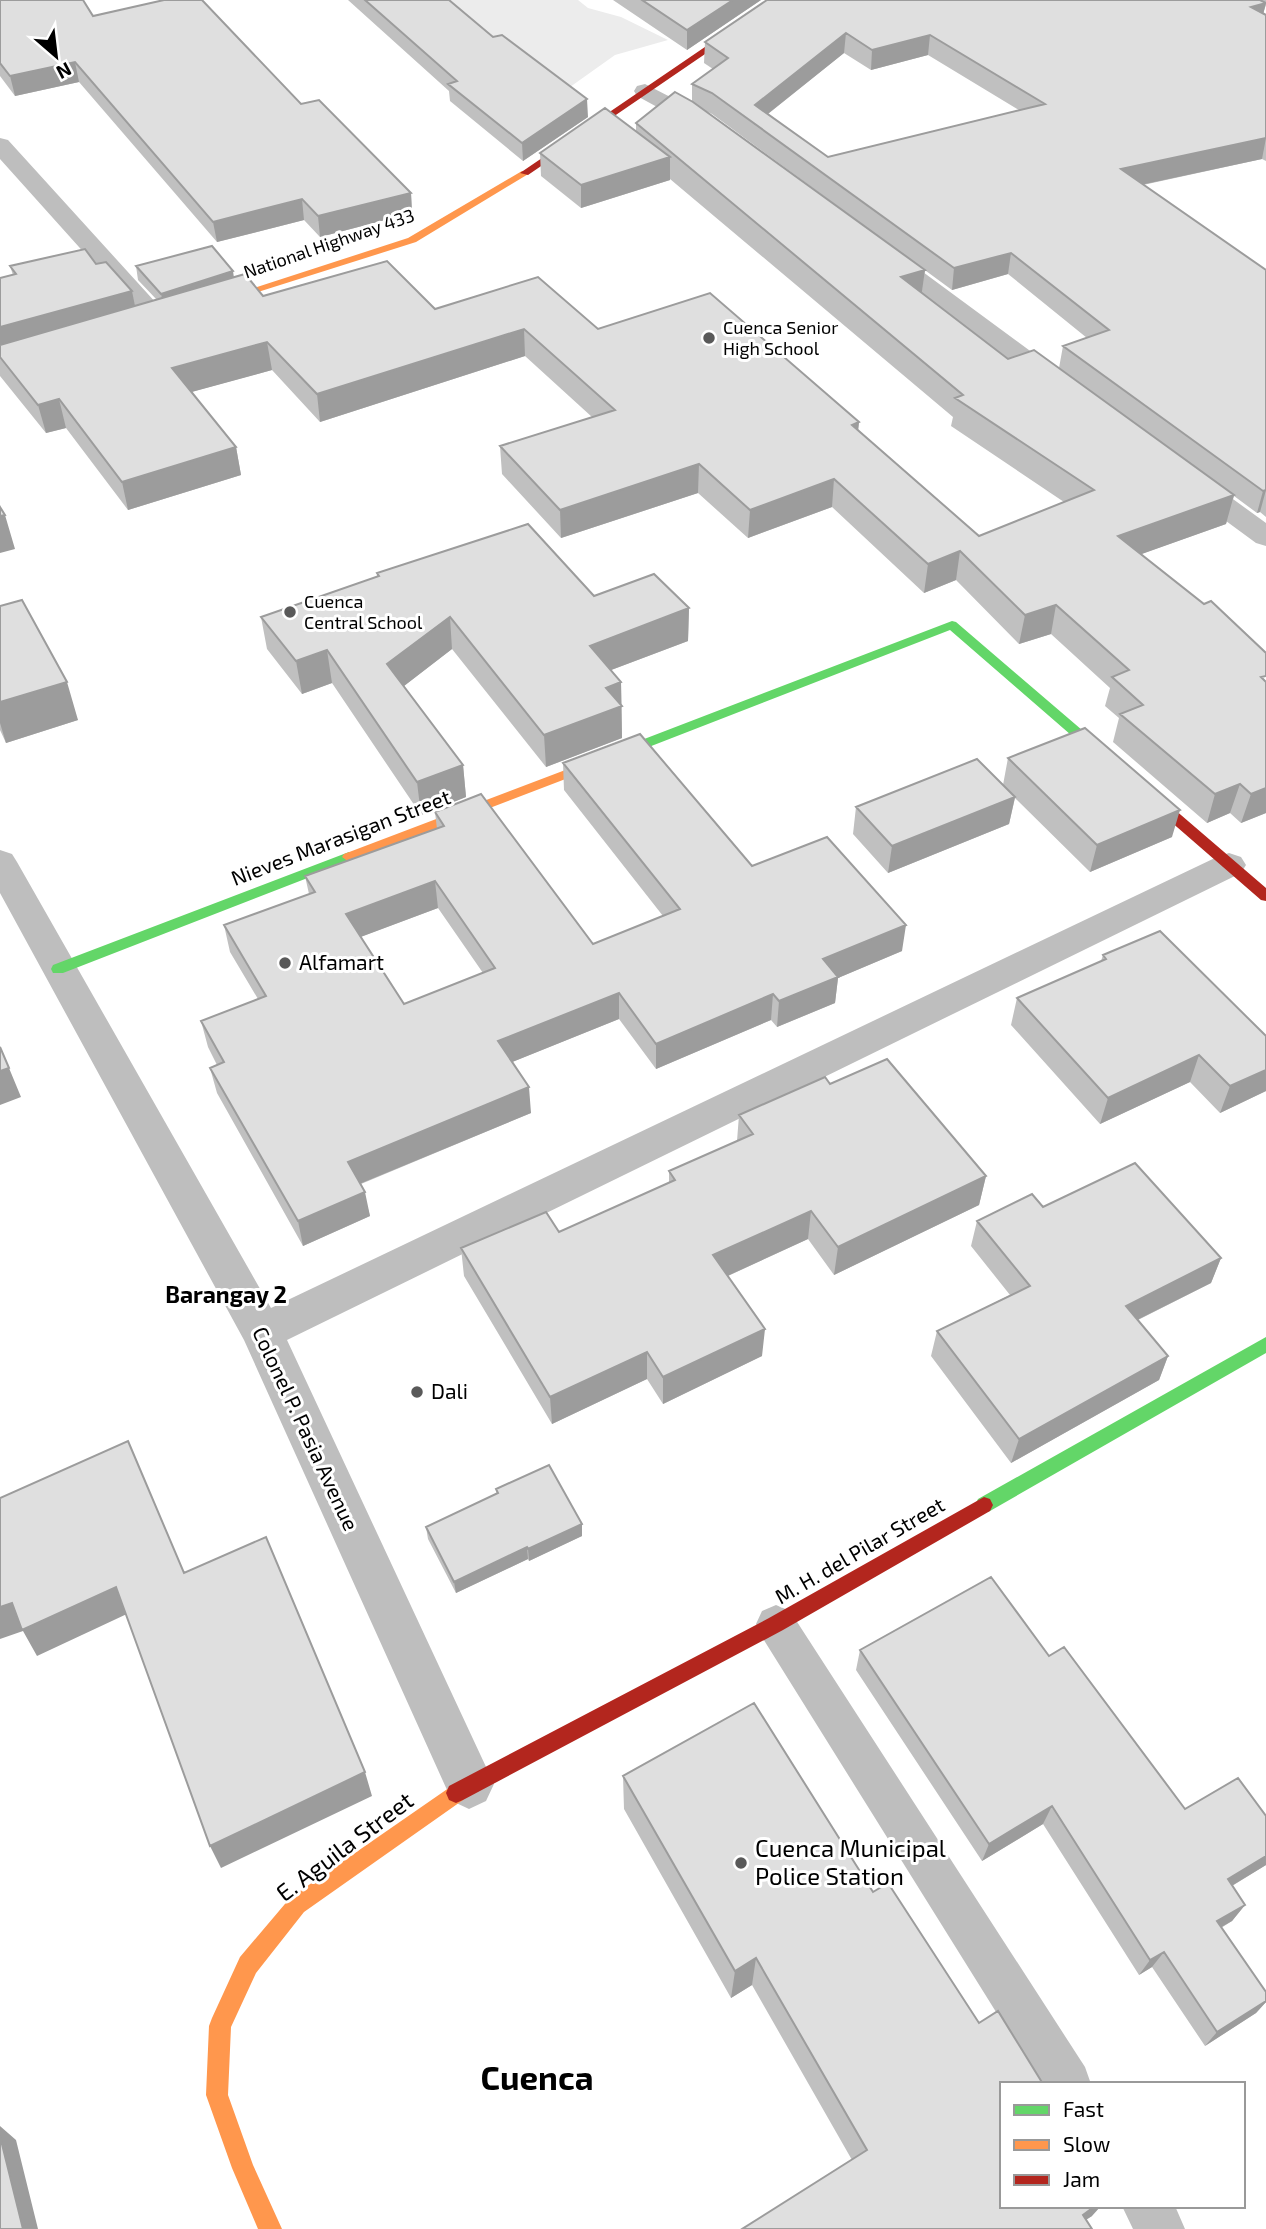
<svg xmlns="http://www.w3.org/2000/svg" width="1266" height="2229" viewBox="0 0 1266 2229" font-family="'Exo 2',sans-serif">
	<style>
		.green { fill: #ececec }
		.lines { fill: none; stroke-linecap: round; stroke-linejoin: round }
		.lane { fill: #bebebe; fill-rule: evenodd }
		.street { fill: #bebebe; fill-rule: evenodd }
		.fast { fill: #63d668; fill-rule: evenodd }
		.slow { fill: #ff974d; fill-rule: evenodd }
		.jam { fill: #b3261e; fill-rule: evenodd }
		.wall { fill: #c0c0c0; fill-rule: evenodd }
		.shaded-wall { fill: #9c9c9c }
		.building { fill: #dfdfdf; stroke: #9c9c9c; stroke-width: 2; fill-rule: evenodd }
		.poi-dot { fill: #595959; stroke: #fff; stroke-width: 2.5 }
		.labels { text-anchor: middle; stroke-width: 6; stroke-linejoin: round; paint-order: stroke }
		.far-street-label { font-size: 18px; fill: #000; stroke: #fff }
		.far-poi-label { font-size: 18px; fill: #000; stroke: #fff; text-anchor: start }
		.street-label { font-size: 21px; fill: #000; stroke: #fff }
		.poi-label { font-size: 21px; fill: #000; stroke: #fff; text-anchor: start }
		.neighbourhood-label { font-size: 23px; font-weight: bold; fill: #000; stroke: #fff }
		.near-street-label { font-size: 24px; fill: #000; stroke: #fff }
		.near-poi-label { font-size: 24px; fill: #000; stroke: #fff; text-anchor: start }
		.near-district-label { font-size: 33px; font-weight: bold; fill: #000; stroke: #fff }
	</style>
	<rect width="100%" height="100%" fill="#fff"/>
	<path class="green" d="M440,0h138l10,8 33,9 47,23 -53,15 -45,32 -54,-41 -21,-2z"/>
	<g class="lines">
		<path class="lane" d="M776,1605l14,6 295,456 6,17h-50l-279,-447 -6,-13 6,-13z
			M1122,2206h53l10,23h-52z"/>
		<path class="street" d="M645,84l74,38 3,5 -3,5h-16l-66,-36 -3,-5 3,-5z
			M0,138l8,2 159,175 4,5 -4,5 -9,3 -9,-3 -149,-166z
			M880,245l9,2 182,134 4,6 -4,6 -9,2 -9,-2 -182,-136 -3,-5 3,-5z
			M1187,471l10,2 69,50v23l-10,-3 -79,-58 -4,-6 4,-6z
			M0,850l12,4 5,8 254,446 946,-451 12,-4 12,4 5,8 -5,8 -954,467 207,444 -8,17 -17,8 -17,-8 -208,-461 -244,-447z"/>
		<path class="fast" d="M952,621l4,1 140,120v6h-10l-136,-118 -327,127 -5,1 -7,-4 2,-3z
			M349,852l5,2 2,3 -2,3 -291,113h-10l-2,-4 2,-4z
			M1266,1337v16l-276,158 -6,2 -6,-2 -3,-6 3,-6z"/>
		<path class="slow" d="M522,171l8,2 -114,69 -205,65 -9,-2 206,-67z
			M618,750l5,1v6l-269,103 -5,2 -7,-5 2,-3z
			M456,1783l7,3 3,7 -3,7 -159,112 -48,61 -25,54 -3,68 25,70 29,64h-24l-26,-61 -26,-73 3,-69 3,-8 28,-61 50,-59z"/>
		<path class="jam" d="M774,0h10l-256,175 -8,-2z
			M1091,741l5,1 170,146v13l-5,-1 -175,-152v-6z
			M984,1497l6,2 3,6 -3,6 -207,119 -320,170 -7,3 -7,-3 -3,-7 3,-7 320,-168z"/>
	</g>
	<path class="wall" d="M0,0l93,16 208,88 110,89 1,20 -92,24 -16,-17 -87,22 -138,-160 -64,14 -15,-20z
		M348,0h101l139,117 -65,44 -73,-60 -1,-10z
		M613,0h148l-74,50z
		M767,0h499v5l-3,8 3,2v146l-4,-2 -119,26 123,85v247l-6,-5 -3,1 -23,-17 -8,28 -85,30 125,259 -25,10 -11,-10 -23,10 -94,-81 6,-24 -14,-12 5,-18 -59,-54 -32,10 -63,-64 -32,13 -92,-86 -84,31 -50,-45 -137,45 -59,-64 -2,-28 92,-29 -67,-61 -205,66 -48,-52 -81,22 45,55 5,28 -113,35 -62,-82 -20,5 -46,-57v-98l13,-3 -3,-9 86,-2 36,27 3,15 22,-6 -19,-20 -2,-14 98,11 29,19 172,13 163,20 261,93 -1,8 121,106 85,-34 -113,-76 2,-9 -283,-238v1l-89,28 -40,-32 -1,-23 96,-22v-8l56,-22v-17l21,-15 -9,-6 1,-21zM844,53l27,17 57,-15 91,55 -191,47 -60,-43zM706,111l6,3 240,176 56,-16 79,64 -24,8 -4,22 -51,-9 -86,-66 3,-23z
		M377,573l217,23 95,12 -1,33 -77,29 10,12 1,56 -76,29 -94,-118 -48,37 59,79 3,32 -45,18 -89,-132 -30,11 -35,-45 -6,-32 116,-40z
		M0,606l78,114 -72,23 -6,-13z
		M1008,758l164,79 -82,35 -75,-74 -6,26 -121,49 -35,-39 3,-27 147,-22z
		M563,763l189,103 150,85 -64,27 -3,25 -58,24 -6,-7 -115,49 -37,-50 -107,43 19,51 -170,71 9,32 -67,30 -86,-153 -7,-25 7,-3 -9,-18 -7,-26 57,-22 -28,-47 -6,-27 85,-31 -4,-18 132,-47 -2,-17 158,132 70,-28 -99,-126zM438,908l45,65 -79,31 -44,-67z
		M1103,955l163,81v55l-46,22 -30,-31 -90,42 -89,-99 6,-27 84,-37z
		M830,1084l156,92 -7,29 -145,70 -26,-36 -80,37 34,80 -99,48 -16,-25 -95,45 -88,-148 -3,-28 98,-16 110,-49v-12l68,-30 2,-26z
		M1043,1207l178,51 -10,25 -73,37 30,36 -9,24 -148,83 -80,-107 6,-25 73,-36 -39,-49 6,-25z
		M496,1489l86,47 -53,25 -1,-2 -72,34 -28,-54 -2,-12 71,-33z
		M860,1650l189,6 136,153 81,56 -34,21 13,19 -13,16 -11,7 45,64v10l-10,11 -51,33 -53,-79 -13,8 -96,-151 -61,37 -126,-191z
		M623,1776l250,116 219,324 -6,4 -234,-60 -100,-175 -21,13 -107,-189z"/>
	<path class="shaded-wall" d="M733,0h28l-74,50v-20z
		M1266,3l-5,20 -10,-16z
		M846,33l-2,20 -90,72 1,-20z
		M930,35l-2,20 -57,15 1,-20z
		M75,62l4,20 -64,14 -5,-20z
		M587,99l1,18 -65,44 -1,-18z
		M1266,138l-4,21 -145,31 4,-21z
		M670,157v23l-89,28v-23z
		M411,193l1,20 -92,24 -2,-21z
		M302,199l2,21 -87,22 -4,-20z
		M1011,253l-3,21 -56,16 2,-22z
		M925,270l-4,28 -20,-21z
		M233,271l2,14 -71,23 -3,-14z
		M132,291l5,25 -137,38v-27z
		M524,329l1,27 -205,66 -3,-28z
		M267,342l5,28 -95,26 -5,-28z
		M59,399l7,29 -20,5 -8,-28z
		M859,422l-3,29 -4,-26z
		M236,447l5,28 -113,35 -6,-28z
		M699,464l-1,29 -137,45 -1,-28z
		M834,479l-2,28 -84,31 2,-28z
		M1266,490l-6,22 -3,1 6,-22z
		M1234,495l-8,29 -115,41 7,-29z
		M5,515l10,34 -15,4v-37z
		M960,551l-4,29 -32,13 4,-29z
		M1056,605l-5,29 -32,10 6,-29z
		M689,608l-1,33 -98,37v-32z
		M450,617l2,32 -61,47 -4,-32z
		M327,650l5,33 -30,11 -6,-33z
		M67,682l11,38 -72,23 -6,-20v-21z
		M621,682l1,56 -76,29 -2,-32 62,-47z
		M463,765l3,32 -45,18 -4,-33z
		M1240,784l-10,29 -23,10 8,-29z
		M1266,788v25l-25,10 10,-29z
		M1015,797l-6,27 -121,49 4,-27z
		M1180,810l-8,27 -82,35 7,-27z
		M435,881l3,27 -88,33 -4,-27z
		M906,925l-4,26 -64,27 -3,25 -58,24 2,-26 44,-42z
		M619,993v26l-119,48 -2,-26z
		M773,994l-2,26 -115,49v-25z
		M1199,1055l-9,27 -90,42 8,-26z
		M9,1068l12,29 -21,8v-34z
		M1266,1070v21l-46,22 10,-27z
		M529,1087l2,26 -179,74 -4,-25z
		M986,1176l-7,29 -145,70 4,-28z
		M365,1192l5,24 -67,30 -5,-25z
		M811,1211l-3,28 -96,44 1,-28z
		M1221,1258l-10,25 -94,47 9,-24z
		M765,1329l-3,27 -99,48v-27z
		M647,1352v27l-95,45 -2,-27z
		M1168,1356l-9,24 -148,83 8,-24z
		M582,1524v12l-53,25 -1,-12z
		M527,1547l1,12 -72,34 -2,-11z
		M116,1587l13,26 -92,43 -14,-25 -23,8v-32l12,-4z
		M365,1772l7,24 -151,72 -11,-22z
		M1052,1806l-9,18 -61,37 7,-17z
		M1266,1856v9l-51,31 13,-17z
		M1245,1905l-13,16 -28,16 13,-16z
		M1164,1952l-12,15 -13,8 11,-15z
		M756,1958l-4,27 -21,13 4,-27z
		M1266,2001v1l-10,11 -51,33 12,-14z
		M0,2126l16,14 22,89h-15l-23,-93z
		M1095,2206h6l-9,10 -21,13 12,-14z"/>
	<path class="building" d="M0,0h83l10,16 71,-16h38l99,104 18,-4 92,93 -93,23 -16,-17 -89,23 -138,-160 -65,14 -10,-13z
		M365,0h84l44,37 9,-2 85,64 -65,44 -74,-59 9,-3z
		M642,0h91l-46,30z
		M767,0h493l6,3 -15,4 15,8v123l-145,31 145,101v220l-3,1 -200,-145 46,-16 -98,-77 -57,15 -242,-175 -20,-9 36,-26 -23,-16zM846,33l26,17 58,-15 115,69 -217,53 -73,-52z
		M675,92l18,10 232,168 -24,7 107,82 26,-9 200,145 -116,41 86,68 7,-3 55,52v23l-5,1 5,5v106l-15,6 -11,-10 -25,10 -95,-80 23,-9 -31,-28 17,-7 -73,-65 -31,10 -65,-64 -32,13 -94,-85 -84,31 -51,-46 -139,46 -60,-64 115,-36 -91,-81 -207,65 -50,-52 -95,26 64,79 -114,35 -63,-83 -21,6 -38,-48v-12l245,-71 18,22 124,-35 48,48 103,-32 60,52 112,-36 149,129 -7,3 127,111 115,-46 -139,-92 8,-3 -327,-272z
		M605,108l65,49 -89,28 -41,-32z
		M212,246l21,25 -72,23 -25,-28z
		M85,249l11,15 10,-2 26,29 -132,36v-49l16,-4 -6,-8z
		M0,507l5,8 -5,1z
		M528,524l66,72 60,-22 35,34 -99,38 31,36 -15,6 16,18 -78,29 -94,-118 -63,47 76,101 -46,17 -90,-132 -31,11 -35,-44 118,-41 -2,-3z
		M22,600l45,82 -67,20v-96z
		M1085,728l95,82 -83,35 -89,-87z
		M640,734l112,132 75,-29 79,88 -83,34 15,18 -59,24 -6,-7 -117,50 -37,-51 -121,48 31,46 -181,75 17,30 -67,29 -88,-153 14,-6 -23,-41 65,-25 -42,-71 91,-33 -10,-16 139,-50 -9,-14 46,-18 112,150 87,-35 -117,-146zM435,881l60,87 -91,36 -58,-90z
		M977,759l38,38 -123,49 -36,-39z
		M1160,931l106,105v34l-36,16 -31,-31 -91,43 -91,-100 89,-39 -3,-4z
		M0,1047l9,21 -9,3z
		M887,1059l99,117 -148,71 -27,-36 -98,44 52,74 -102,48 -16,-25 -97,45 -89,-149 85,-36 13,20 116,-52 -6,-9 84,-37 -14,-19 86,-38 5,7z
		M1135,1163l86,95 -95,48 42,50 -149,83 -82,-108 93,-45 -53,-65 55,-27 11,13z
		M128,1441l56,132 82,-36 99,235 -155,74 -94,-259 -94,43 -10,-27 -12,4v-109z
		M549,1465l33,59 -54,25 -1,-2 -73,35 -28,-55 72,-34 -2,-4z
		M991,1577l58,79 15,-9 121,162 53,-31 28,38v40l-38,23 17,26 -28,16 49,71v9l-49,31 -53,-80 -14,8 -98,-154 -63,38 -129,-194z
		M754,1703l119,189 15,-9 91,140 19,-12 45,73h-41v122h93l-12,9 9,14h-350l125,-79 -111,-192 -21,13 -112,-195z
		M0,2136l23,93h-23z"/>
	<g class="poi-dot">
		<circle cx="709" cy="338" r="7"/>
		<circle cx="290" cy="612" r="7"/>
		<circle cx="285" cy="963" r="7"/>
		<circle cx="417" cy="1392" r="7"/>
		<circle cx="741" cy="1863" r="7"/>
	</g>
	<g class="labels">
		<g class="far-street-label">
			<text transform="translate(329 244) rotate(-19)" y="6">National Highway 433</text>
		</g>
		<g class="far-poi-label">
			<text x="723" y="334">Cuenca Senior<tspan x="723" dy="21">High School</tspan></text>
			<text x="304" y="608">Cuenca<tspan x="304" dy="21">Central School</tspan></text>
		</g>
		<g class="street-label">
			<text transform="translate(341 838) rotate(-21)" y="7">Nieves Marasigan Street</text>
			<text transform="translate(305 1429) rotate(65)" y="7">Colonel P. Pasia Avenue</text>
			<text transform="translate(860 1551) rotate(-30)" y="7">M. H. del Pilar Street</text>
		</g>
		<g class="poi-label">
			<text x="299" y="970">Alfamart</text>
			<text x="431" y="1399">Dali</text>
		</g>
		<g class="neighbourhood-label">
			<text x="226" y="1303">Barangay 2</text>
		</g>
		<g class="near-street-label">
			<text transform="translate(345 1847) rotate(-37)" y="8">E. Aguila Street</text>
		</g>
		<g class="near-poi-label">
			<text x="755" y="1857">Cuenca Municipal<tspan x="755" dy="28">Police Station</tspan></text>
		</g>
		<g class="near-district-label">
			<text x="537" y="2090">Cuenca</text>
		</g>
	</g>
	<rect x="1000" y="2082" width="245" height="126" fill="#ffffff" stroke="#999999" stroke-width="2"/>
	<rect x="1014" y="2105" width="35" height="10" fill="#63d668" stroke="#999999" stroke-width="2"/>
	<text x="1063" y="2117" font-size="21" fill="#000000">Fast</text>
	<rect x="1014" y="2140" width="35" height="10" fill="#ff974d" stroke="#999999" stroke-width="2"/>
	<text x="1063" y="2152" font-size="21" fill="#000000">Slow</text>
	<rect x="1014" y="2175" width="35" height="10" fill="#b3261e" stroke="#999999" stroke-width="2"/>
	<text x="1063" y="2187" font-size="21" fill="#000000">Jam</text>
	<g transform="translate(56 56) rotate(152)" stroke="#ffffff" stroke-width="5" paint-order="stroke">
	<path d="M0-5L12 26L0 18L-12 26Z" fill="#000000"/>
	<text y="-10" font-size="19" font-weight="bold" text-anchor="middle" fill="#000000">N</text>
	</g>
</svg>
